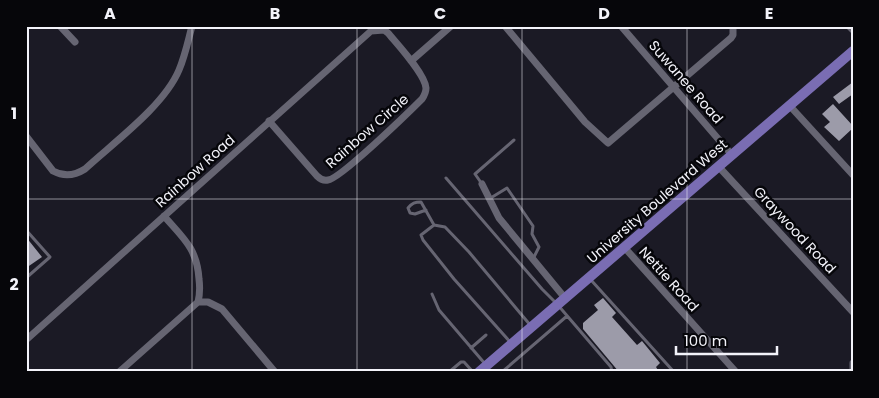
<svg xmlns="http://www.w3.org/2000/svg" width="879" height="398" viewBox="0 0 879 398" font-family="Poppins,sans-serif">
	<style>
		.building { fill: #9c9ba9 }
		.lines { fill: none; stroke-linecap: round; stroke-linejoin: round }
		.service { stroke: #666572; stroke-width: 3 }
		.minor { stroke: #666572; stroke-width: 7 }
		.primary { stroke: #7a6db3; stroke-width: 10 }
		.grid { fill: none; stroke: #f3f3fa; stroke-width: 1; stroke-opacity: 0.55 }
		.labels { text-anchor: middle; stroke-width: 5; stroke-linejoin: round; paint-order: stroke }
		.street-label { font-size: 14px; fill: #f3f3fa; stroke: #06060a }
		.neatline { fill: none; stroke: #f3f3fa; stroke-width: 2 }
		.grid-label { font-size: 16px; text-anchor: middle; font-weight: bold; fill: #f3f3fa }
	</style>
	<rect width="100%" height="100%" fill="#1b1a25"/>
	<path class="building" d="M853,82v12l-14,10 -6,-7z
		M833,104l20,22v2l-14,13 -15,-14 6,-5 -8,-8z
		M26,237l16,20 -16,11z
		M603,298l13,15 -4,4 25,28 5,-4 18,22 -4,4 3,5h-40l-36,-43v-6l15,-13 -4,-5z"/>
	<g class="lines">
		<path class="service" d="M446,178l96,111 15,15 54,63 1,5
			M482,184l-7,-10 39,-34
			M489,199l18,-11 26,38 -1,8 7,13 -6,12
			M426,210l-11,4 -5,-1 -2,-5c4,-5 7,-6 13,-6l13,23 11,2 24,25 62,74
			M434,225l-13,10 2,5 31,39 57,64
			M26,230l24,27 -24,21
			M591,280l83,92
			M432,294l7,16 47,55
			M471,348l15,-13
			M449,372l12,-10h3l9,10
			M502,372l65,-56"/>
		<path class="minor" d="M60,26l15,16
			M505,26l80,96 23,21 123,-105 2,-3v-9
			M621,26l111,129
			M849,26l4,4
			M411,61l40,-35
			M789,105l64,70
			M26,136l27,35c11,6 21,5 32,-2 28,-26 79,-63 94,-99 6,-14 9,-29 13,-44
			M718,166l135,146
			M482,184l17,34 66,80
			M164,216c19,22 33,32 35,63 1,8 1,15 -1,23
			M624,247l112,125
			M198,302h10l14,7 53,63
			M26,340c115,-103 230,-207 345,-309l13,-1 4,3c10,12 37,41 38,55 0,5 -2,8 -4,11 -13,13 -82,80 -94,81 -5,1 -8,-1 -11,-4l-48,-55
			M853,363v8
			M119,372l79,-70"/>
		<path class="primary" d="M479,372l374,-321"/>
	</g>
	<path class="grid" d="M192,26v346M357,26v346M522,26v346M687,26v346M26,199h827"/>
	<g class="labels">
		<g class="street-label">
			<text transform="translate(686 82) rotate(49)" y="5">Suwanee Road</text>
			<text transform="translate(367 131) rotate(-41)" y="5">Rainbow Circle</text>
			<text transform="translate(195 171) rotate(-42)" y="5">Rainbow Road</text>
			<text transform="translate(657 201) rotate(-41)" y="5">University Boulevard West</text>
			<text transform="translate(795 230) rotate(47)" y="5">Graywood Road</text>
			<text transform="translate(669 279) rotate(48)" y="5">Nettie Road</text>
		</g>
	</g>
	<rect width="879" height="398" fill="none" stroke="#06060a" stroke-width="55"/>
	<path d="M676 346v8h101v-8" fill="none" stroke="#f3f3fa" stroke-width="2.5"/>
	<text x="684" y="346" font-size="15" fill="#f3f3fa" stroke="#06060a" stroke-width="4" paint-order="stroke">100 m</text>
	<rect x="28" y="28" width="824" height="342" class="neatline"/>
	<g class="grid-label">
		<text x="110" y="19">A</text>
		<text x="275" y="19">B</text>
		<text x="440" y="19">C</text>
		<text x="604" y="19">D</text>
		<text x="769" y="19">E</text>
		<text x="14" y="119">1</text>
		<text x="14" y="290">2</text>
	</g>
</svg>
